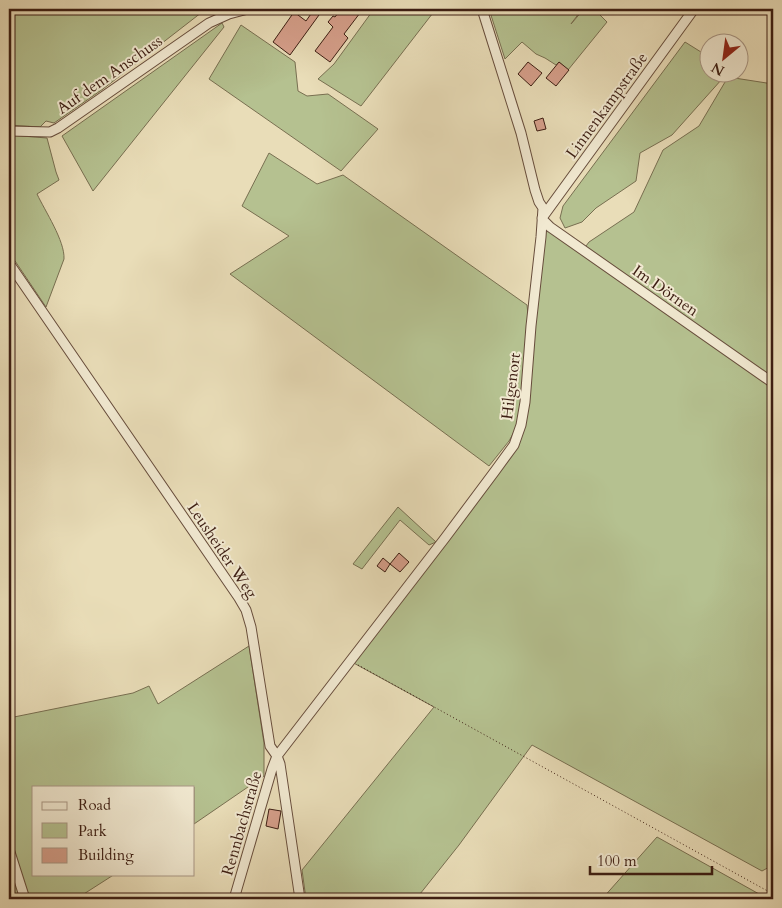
<svg xmlns="http://www.w3.org/2000/svg" width="782" height="908" viewBox="0 0 782 908" font-family="Cardo,serif">
	<style>
		.green { fill: #b5c190; stroke: #786f51 }
		.building { fill: #d69f8b; stroke: #3c1d12 }
		.lines { fill: none; stroke-linecap: round; stroke-linejoin: round }
		.minor-casing { stroke: #674d3c; stroke-width: 11 }
		.path { stroke: #3c1d12; stroke-width: 1; stroke-dasharray: 1 2.5; stroke-linecap: butt }
		.minor { stroke: #f1e9d1; stroke-width: 9 }
		.labels { text-anchor: middle; stroke-width: 4; stroke-linejoin: round; paint-order: stroke }
		.street-label { font-size: 16px; fill: #3c1d12; stroke: #f1e9d1 }
	</style>
	<rect width="100%" height="100%" fill="#e9ddb8"/>
	<filter id="stains"><feTurbulence type="fractalNoise" baseFrequency=".004" numOctaves="4"/><feColorMatrix values="0 0 0 0 .2 0 0 0 0 .09 0 0 0 0 .02 0 0 0 .5 -.17"/></filter>
	<radialGradient id="worn" r=".72"><stop offset=".6" stop-color="#630" stop-opacity="0"/><stop offset="1" stop-color="#630" stop-opacity=".3"/></radialGradient>
	<path class="green" d="M14,9h205l-9,5 -4,-5 -103,80 -49,34 -8,-2 -6,6 -31,-2v-110z
		M374,9h62l-75,97 -43,-27 16,-15z
		M489,9h93l-11,15 13,-15h10l13,13 -39,48 -9,-8 -3,3 -11,-7 -9,-4 -14,-12 -17,17z
		M222,23l2,4 -131,164 -31,-55z
		M241,25l54,37 3,29 9,5 21,-2 50,35 -37,42 -132,-92z
		M685,42l24,15 1,15 10,1 2,6 -50,56 -32,18 -4,28 -40,27 -14,14 -17,6 -5,-10 3,-12z
		M728,77l45,7v781l-11,6 -230,-126 -73,100 -43,54h-110l-4,-29 132,-163 -84,-46 164,-216 7,-20 21,-206 41,31 6,-8 45,-30 29,-62 36,-24z
		M9,135l38,3 9,34 3,8 -22,14c8,17 28,47 27,65l-18,48 -37,-55z
		M269,153l48,31 26,-9 184,130 2,19 -10,99 -10,18 -20,25 -259,-192 59,-38 -47,-30z
		M398,507l38,35 -7,3 -29,-25 -38,49 -9,-5z
		M249,646l15,97v33l-70,48v-37h-160v87h81l-39,25h-46l-21,-60v-121l124,-25 16,-7 9,18z
		M657,837l111,62h-166z
		M9,863l13,36h-13z"/>
	<path class="building" d="M341,9h22l-19,25 4,4 -18,24 -15,-11 18,-24 -5,-5 5,-6 2,1z
		M313,11l6,4 -29,40 -17,-13 21,-30 12,9z
		M528,62l14,11 -11,13 -13,-12z
		M559,62l10,8 -13,16 -10,-8z
		M543,118l3,11 -9,2 -3,-10z
		M399,553l10,9 -9,10 -10,-8z
		M383,558l7,6 -5,8 -8,-6z
		M269,809l12,2 -3,18 -12,-3z"/>
	<g class="lines">
		<g class="minor-casing">
			<path id="minor" d="M9,131l41,1 8,-4 151,-105 20,-9 19,-5
				M542,218l152,-209
				M542,219l8,8 223,156
				M9,263l230,335 7,12 5,17 19,119 7,10 3,8 20,135
				M9,849l16,50
				M234,899l38,-130 5,-13 168,-218 50,-67 19,-26 7,-20 4,-23 6,-76 10,-89 2,-29 -4,-6 -4,-12 -14,-57 -39,-124"/>
		</g>
		<path class="path" d="M358,665l415,229"/>
		<use href="#minor" class="minor"/>
	</g>
	<g class="labels">
		<g class="street-label">
			<text transform="translate(109 74) rotate(-35)" y="6">Auf dem Anschuss</text>
			<text transform="translate(606 105) rotate(-54)" y="6">Linnenkampstraße</text>
			<text transform="translate(666 290) rotate(35)" y="6">Im Dörnen</text>
			<text transform="translate(510 386) rotate(-83)" y="6">Hilgenort</text>
			<text transform="translate(223 550) rotate(56)" y="6">Leusheider Weg</text>
			<text transform="translate(241 823) rotate(-74)" y="6">Rennbachstraße</text>
		</g>
	</g>
	<rect width="782" height="908" fill="none" stroke="#e9ddb8" stroke-width="30"/>
	<rect x="10" y="10" width="762" height="888" fill="none" stroke="#3c1d12" stroke-width="2.5"/>
	<rect x="15" y="15" width="752" height="878" fill="none" stroke="#3c1d12"/>
	<rect x="32" y="786" width="162" height="90" fill="#f1e9d1" stroke="#a99785"/>
	<rect x="42" y="802" width="25" height="8" fill="#f1e9d1" stroke="#a99785"/>
	<text x="78" y="810" font-size="15" fill="#3c1d12">Road</text>
	<rect x="42" y="823" width="25" height="15" fill="#b5c190" stroke="#a99785"/>
	<text x="78" y="836" font-size="15" fill="#3c1d12">Park</text>
	<rect x="42" y="848" width="25" height="15" fill="#d69f8b" stroke="#a99785"/>
	<text x="78" y="860" font-size="15" fill="#3c1d12">Building</text>
	<g transform="translate(724 58) rotate(209)"><circle r="24" fill="#f1e9d1" stroke="#a99785"/>
	<path d="M0-4L9 19L0 12L-9 19Z" fill="#8f2418"/>
	<text y="-8" font-size="14" font-weight="bold" text-anchor="middle" fill="#3c1d12">N</text>
	</g>
	<path d="M590 866v8h122v-8" fill="none" stroke="#3c1d12" stroke-width="2.5"/>
	<text x="597" y="866" font-size="15" fill="#3c1d12" stroke="#f1e9d1" stroke-width="4" paint-order="stroke">100 m</text>
	<rect width="100%" height="100%" filter="url(#stains)"/>
	<rect width="100%" height="100%" fill="url(#worn)"/>
</svg>
